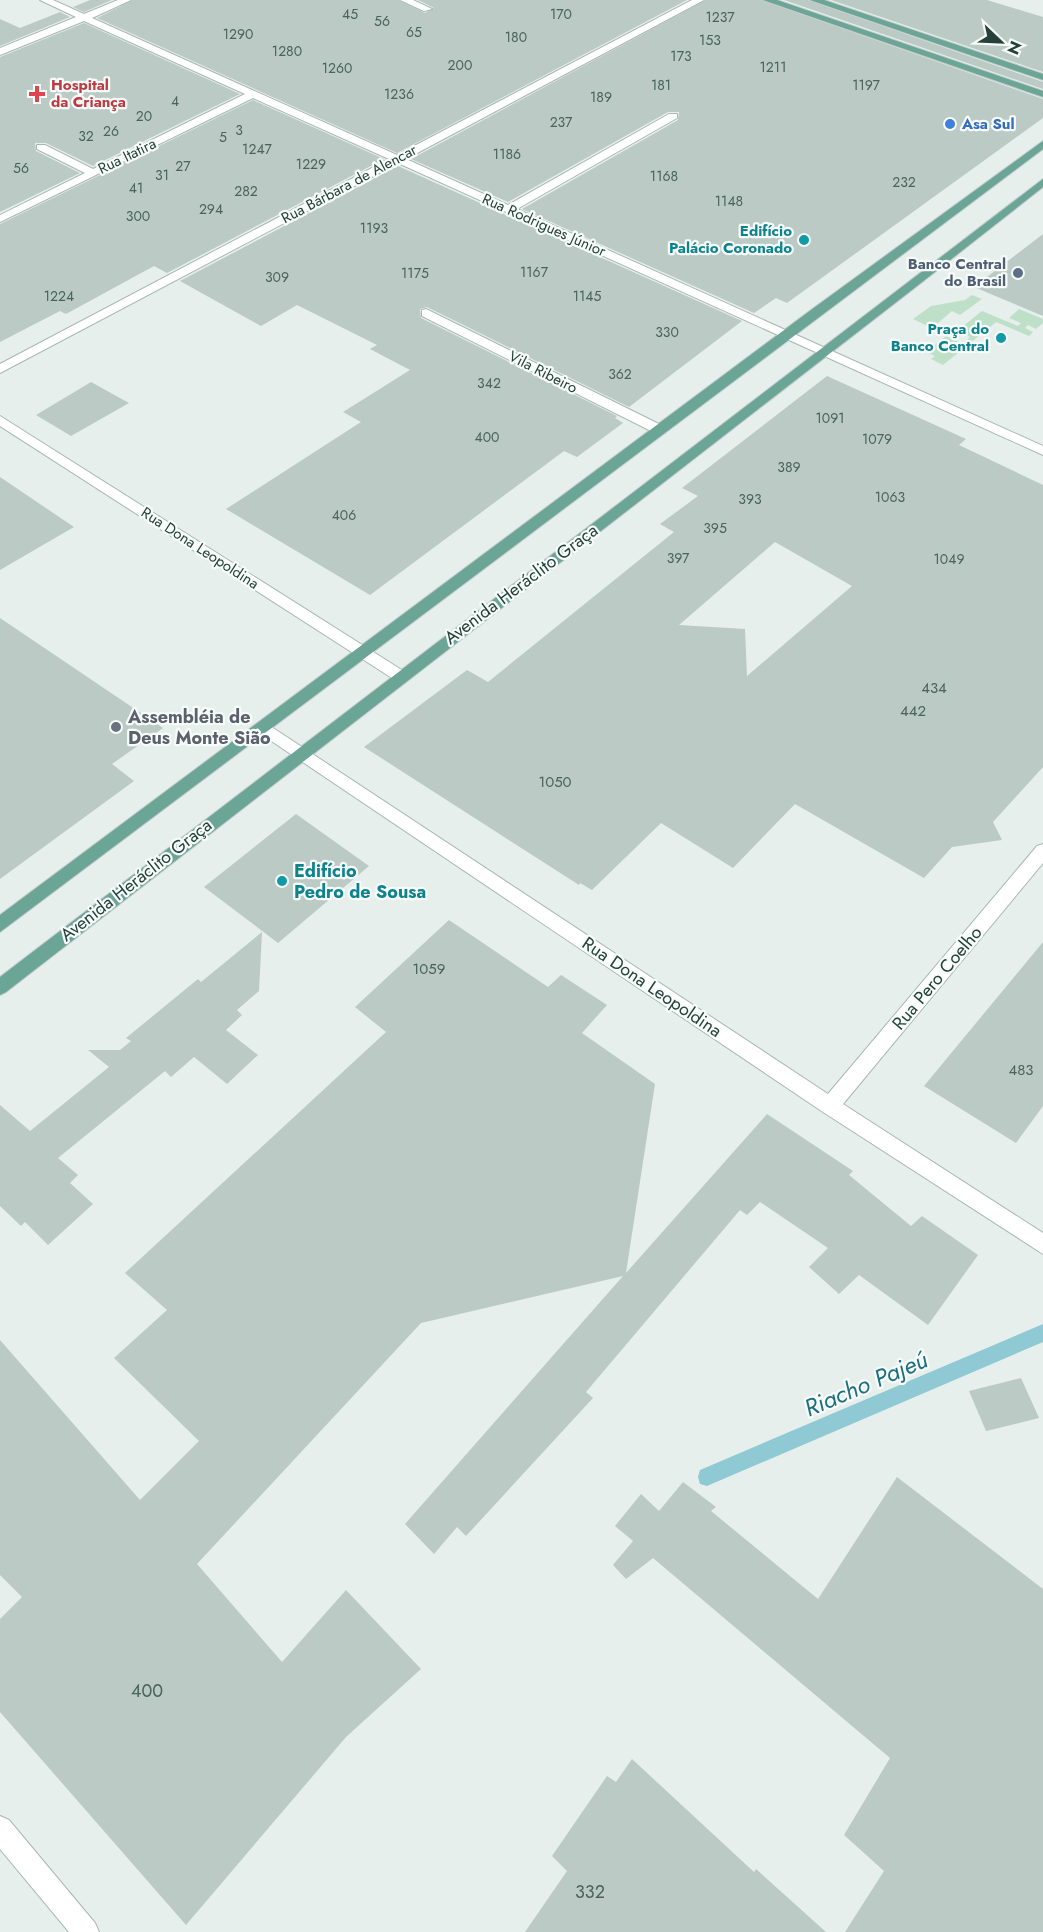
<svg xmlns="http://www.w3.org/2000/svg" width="1043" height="1932" viewBox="0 0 1043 1932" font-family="Jost,sans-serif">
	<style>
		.green { fill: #bfe0c8 }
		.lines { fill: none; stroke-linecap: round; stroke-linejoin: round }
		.stream { fill: #8ec9d4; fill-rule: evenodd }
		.building { fill: #bbcac4; fill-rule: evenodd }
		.minor-casing { stroke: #a8b8b2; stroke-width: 2 }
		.major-casing { stroke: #c2cac8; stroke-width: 2 }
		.minor { fill: #fff; fill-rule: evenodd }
		.major { fill: #6aa596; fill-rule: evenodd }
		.health-dot { fill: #e0444e; stroke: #f7fbf9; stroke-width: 2 }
		.shop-dot { fill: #3f7fe0; stroke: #f7fbf9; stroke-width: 2 }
		.culture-dot { fill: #0f9aa8; stroke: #f7fbf9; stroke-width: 2 }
		.service-dot { fill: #5c6f8a; stroke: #f7fbf9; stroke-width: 2 }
		.worship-dot { fill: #6b7280; stroke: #f7fbf9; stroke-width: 2 }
		.labels { text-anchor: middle; stroke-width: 4.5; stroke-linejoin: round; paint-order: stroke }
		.far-number-label { font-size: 14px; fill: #4a645c }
		.far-health-label { font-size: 15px; font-weight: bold; fill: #be3a42; stroke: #f7fbf9; text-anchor: start }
		.far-shop-label { font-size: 15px; font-weight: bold; fill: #366cbe; stroke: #f7fbf9; text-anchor: start }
		.far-street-label { font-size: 15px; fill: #24423a; stroke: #f7fbf9 }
		.far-culture-label { font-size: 15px; font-weight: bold; fill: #0d838f; stroke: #f7fbf9; text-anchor: end }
		.far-service-label { font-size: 15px; font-weight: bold; fill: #4e5e75; stroke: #f7fbf9; text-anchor: end }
		.number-label { font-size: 15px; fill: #4a645c }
		.street-label { font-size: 18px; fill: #24423a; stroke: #f7fbf9 }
		.worship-label { font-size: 18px; font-weight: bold; fill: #5b616d; stroke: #f7fbf9; text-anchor: start }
		.culture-label { font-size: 18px; font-weight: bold; fill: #0d838f; stroke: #f7fbf9; text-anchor: start }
		.near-number-label { font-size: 18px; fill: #4a645c }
		.near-water-label { font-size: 24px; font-style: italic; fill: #1c6f80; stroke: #f7fbf9 }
	</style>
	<rect width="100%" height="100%" fill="#e6efeb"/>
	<path class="green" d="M972,295l10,4 -22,16 -8,-4 -20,17 -19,-9 18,-13 34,-6z
		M1019,309l24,10v4l-7,6 -8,-4 -3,3 8,4 -4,4 -33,-14 -53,43 -12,-6 4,-3 -9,-4 20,-16 17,8 7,-7 -13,-6 25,-20 36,15 3,-3 -12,-5z"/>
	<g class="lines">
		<path class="stream" d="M1043,1324v18l-336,144 -7,-2 -2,-7 2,-7z"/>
	</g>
	<path class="building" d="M90,0h22l-28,12 -11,-5z
		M133,0h265l27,13 9,-5 -16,-8h269l-290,153 -300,-135z
		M706,0h55l282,99v19l-256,185 -11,-5 -22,15 -232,-104 156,-89 1,-8h-11l-160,90 -97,-43z
		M784,0h24l235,82v7z
		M831,0h156l56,17v55z
		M60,12l10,5 -70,29v-27l20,9z
		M84,23l156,71 -147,72 -47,-23h-11l1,8 44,22 -80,39v-155z
		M253,100l131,59 -217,114 -13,-7 -88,48 -6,-3 -60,31v-118z
		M398,166l344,155 -113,86 -202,-100 -7,2 1,9 196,98 -2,2 8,5 -46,34 -13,-6 -194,144 -144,-86 135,-87 -18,-10 67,-42 -40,-21 7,-4 -80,-40 -36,21 -81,-45z
		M1043,234v82l-69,-29z
		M827,376l139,63 -7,6 84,40v282l-50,55 9,18 -50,7 -28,31 -129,-74 -62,64 -72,-45 -69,67 -12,-7 -1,2 -215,-138 103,-77 21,12 186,-150 -14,-8 38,-28 -16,-8zM775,542l77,44 -105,90 -2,-47 -66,-4z
		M91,382l38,21 -58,33 -35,-21z
		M0,477l74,50 -74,43z
		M0,618l163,110 -51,36 22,17 -134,98z
		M296,814l73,52 -91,77 -74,-56z
		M449,920l99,67 13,-12 46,30 -25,28 73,51 -29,189 141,-159 86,57 -4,4 62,51 11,-10 56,39 -50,70 -69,-50 -20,19 -30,-27 19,-19 -68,-46 -13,13 -7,-5 -154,182 7,6 -127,138 -9,-9 -23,27 -29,-30 218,-248 -202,47 -224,241 85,98 64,-72 75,79 -75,68 -160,188 -186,-213v-93l22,-22 -22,-22v-235l140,160 59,-59 -85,-83 53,-48 -42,-37 261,-241 -31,-25z
		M262,932l-3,59 -22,19 5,5 -16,15 32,25 -31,29 -33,-27 -23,20 -6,-6 -107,87 20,17 -8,8 23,21 -45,41 -23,-23 -4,4 -21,-20v-101l30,26 79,-64 -21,-17h32l11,-9 -5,-3 72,-59 3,3z
		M1043,942v164l-27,37 -92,-57z
		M1021,1378l18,40 -53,13 -17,-40z
		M897,1477l146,112v343h-198l39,-61 -40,-36 46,-77 -237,-200 -27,21 -13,-14 20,-24 -18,-15 26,-32 18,17 24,-29 33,25 -5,4 107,88z
		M632,1759l122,113 2,-3 70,63h-301l42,-61 -15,-15 55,-80 9,6z"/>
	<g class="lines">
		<g class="minor-casing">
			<path id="minor" d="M40,0h13l31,14 34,-14h13l-39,18 305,137 295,-155h12l-298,159 102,46 161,-91h8v4l-160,91 526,237v9l-645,-292 -398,210v-9l389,-205 -136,-61 -253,124v-7l85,-42 -48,-24v-4h8l48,24 152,-75 -161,-73 -84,34v-7l76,-31z
				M400,0h13l19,9 -8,2z
				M426,309l239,118 2,3 -2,3h-10l-233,-117v-6z
				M0,416l405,256 3,4 -3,4h-10l-395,-254z
				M264,722l564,372 209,-248 6,-2v19l-200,241 200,129v21l-220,-142 -565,-380 -2,-4 2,-4z
				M0,1816l9,4 86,103 4,9h-30l-69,-83z"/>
		</g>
		<g class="major-casing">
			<path id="major" d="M763,0h14l266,91v6z
				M810,0h14l219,74v6z
				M1043,141v8l-1043,783v-17l811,-605z
				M1043,179v8l-126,99 -911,706 -6,3v-18z"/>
		</g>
		<use href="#minor" class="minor"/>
		<use href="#major" class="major"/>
	</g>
	<path class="health-dot" d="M34 85h6v6h6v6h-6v6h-6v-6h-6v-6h6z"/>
	<circle class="shop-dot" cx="950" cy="124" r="6"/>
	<g class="culture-dot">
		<circle cx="804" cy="240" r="6"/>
		<circle cx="1001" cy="338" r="6"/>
		<circle cx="282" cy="881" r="6"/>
	</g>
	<circle class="service-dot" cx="1018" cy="273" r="6"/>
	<circle class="worship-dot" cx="116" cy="727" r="6"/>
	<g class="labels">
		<g class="far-number-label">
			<text x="350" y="19">45</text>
			<text x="561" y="19">170</text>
			<text x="720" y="22">1237</text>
			<text x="382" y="26">56</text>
			<text x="414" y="37">65</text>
			<text x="238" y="39">1290</text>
			<text x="516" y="42">180</text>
			<text x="710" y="45">153</text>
			<text x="287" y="56">1280</text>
			<text x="681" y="61">173</text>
			<text x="460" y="70">200</text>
			<text x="773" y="72">1211</text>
			<text x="337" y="73">1260</text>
			<text x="661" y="90">181</text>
			<text x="866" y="90">1197</text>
			<text x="399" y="99">1236</text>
			<text x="601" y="102">189</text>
			<text x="175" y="106">4</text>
			<text x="144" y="121">20</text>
			<text x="561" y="127">237</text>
			<text x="239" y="135">3</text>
			<text x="111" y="136">26</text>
			<text x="86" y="141">32</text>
			<text x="223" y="142">5</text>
			<text x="257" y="154">1247</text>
			<text x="507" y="159">1186</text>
			<text x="311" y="169">1229</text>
			<text x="183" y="171">27</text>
			<text x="21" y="173">56</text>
			<text x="162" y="180">31</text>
			<text x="664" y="181">1168</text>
			<text x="904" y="187">232</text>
			<text x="136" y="193">41</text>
			<text x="246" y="196">282</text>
			<text x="729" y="206">1148</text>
			<text x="211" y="214">294</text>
			<text x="138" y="221">300</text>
			<text x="374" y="233">1193</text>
			<text x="534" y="277">1167</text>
			<text x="415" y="278">1175</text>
			<text x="277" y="282">309</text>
			<text x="59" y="301">1224</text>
			<text x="587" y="301">1145</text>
			<text x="667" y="337">330</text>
			<text x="620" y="379">362</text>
			<text x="489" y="388">342</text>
			<text x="830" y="423">1091</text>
			<text x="487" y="442">400</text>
			<text x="877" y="444">1079</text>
			<text x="789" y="472">389</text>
			<text x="890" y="502">1063</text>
			<text x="750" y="504">393</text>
			<text x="344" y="520">406</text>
			<text x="715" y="533">395</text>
			<text x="678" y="563">397</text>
			<text x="949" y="564">1049</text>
		</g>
		<g class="far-health-label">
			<text x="51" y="90">Hospital<tspan x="51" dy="17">da Criança</tspan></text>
		</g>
		<g class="far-shop-label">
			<text x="962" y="129">Asa Sul</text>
		</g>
		<g class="far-street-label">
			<text transform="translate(127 156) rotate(-26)" y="5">Rua Itatira</text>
			<text transform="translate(349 184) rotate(-28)" y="5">Rua Bárbara de Alencar</text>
			<text transform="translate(544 225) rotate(24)" y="5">Rua Rodrigues Júnior</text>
			<text transform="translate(543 372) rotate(27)" y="5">Vila Ribeiro</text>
			<text transform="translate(200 548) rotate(33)" y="5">Rua Dona Leopoldina</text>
		</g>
		<g class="far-culture-label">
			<text x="792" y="236">Edifício<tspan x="792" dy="17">Palácio Coronado</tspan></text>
			<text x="989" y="334">Praça do<tspan x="989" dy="17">Banco Central</tspan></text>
		</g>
		<g class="far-service-label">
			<text x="1006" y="269">Banco Central<tspan x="1006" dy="17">do Brasil</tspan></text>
		</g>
		<g class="number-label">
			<text x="934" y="693">434</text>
			<text x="913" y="716">442</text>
			<text x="555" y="787">1050</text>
			<text x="429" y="974">1059</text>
			<text x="1021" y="1075">483</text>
		</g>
		<g class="street-label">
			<text transform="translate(521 584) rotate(-37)" y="6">Avenida Heráclito Graça</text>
			<text transform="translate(136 880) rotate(-38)" y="6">Avenida Heráclito Graça</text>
			<text transform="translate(937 978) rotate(-50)" y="6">Rua Pero Coelho</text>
			<text transform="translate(652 987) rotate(34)" y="6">Rua Dona Leopoldina</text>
		</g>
		<g class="worship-label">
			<text x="128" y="723">Assembléia de<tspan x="128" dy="21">Deus Monte Sião</tspan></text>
		</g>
		<g class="culture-label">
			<text x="294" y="877">Edifício<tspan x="294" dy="21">Pedro de Sousa</tspan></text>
		</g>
		<g class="near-number-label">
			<text x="147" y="1697">400</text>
			<text x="590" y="1898">332</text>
		</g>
		<g class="near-water-label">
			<text transform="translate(866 1384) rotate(-23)" y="8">Riacho Pajeú</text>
		</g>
	</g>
	<g transform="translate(1001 42) rotate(113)" stroke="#f7fbf9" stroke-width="4.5" paint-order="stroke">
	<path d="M0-4.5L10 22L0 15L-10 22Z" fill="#24423a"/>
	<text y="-9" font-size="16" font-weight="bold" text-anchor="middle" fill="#24423a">N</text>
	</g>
</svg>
